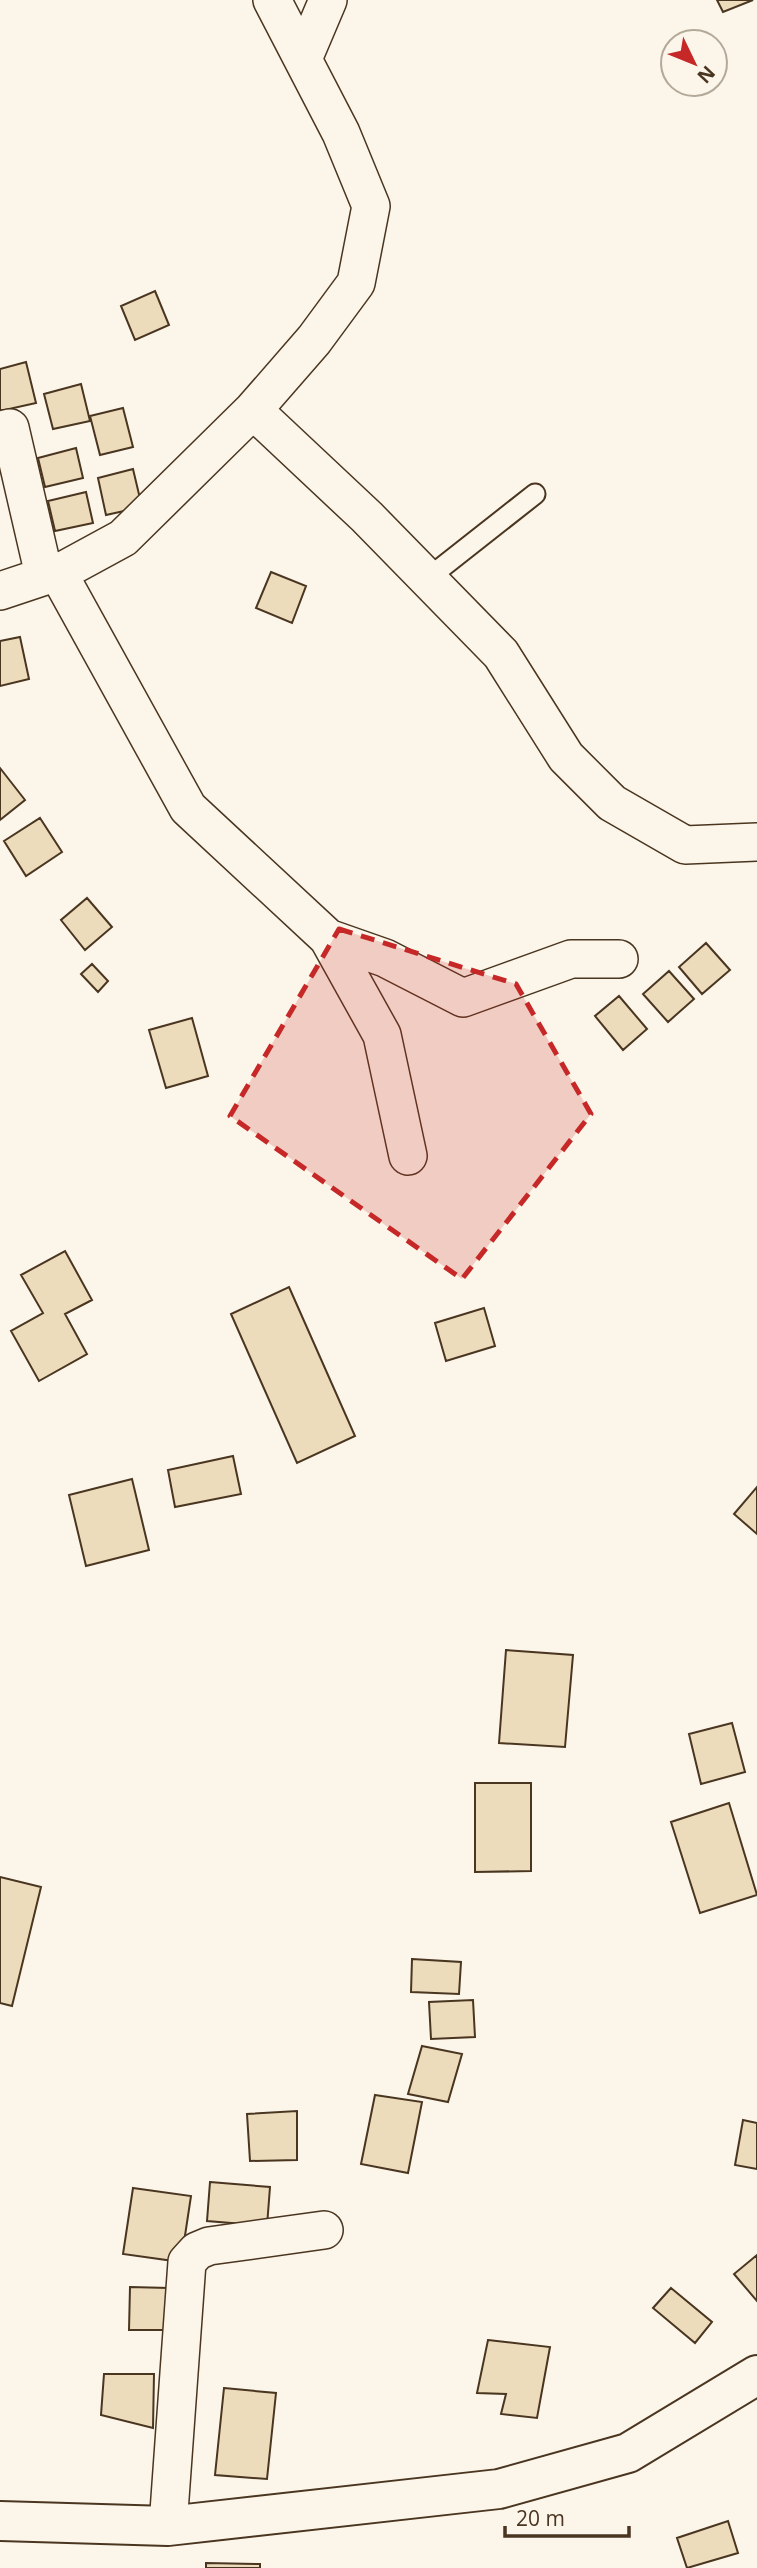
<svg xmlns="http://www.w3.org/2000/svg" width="757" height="2568" viewBox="0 0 757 2568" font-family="'Open Sans',sans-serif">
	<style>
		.building { fill: #ecdcbc; stroke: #4a3520; stroke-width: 2 }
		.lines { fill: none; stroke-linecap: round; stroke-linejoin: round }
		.lane-casing { stroke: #4a3520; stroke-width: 23 }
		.street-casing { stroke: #4a3520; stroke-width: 40 }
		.secondary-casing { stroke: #4a3520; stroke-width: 42 }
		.lane { stroke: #fbf6e9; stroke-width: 19 }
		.street { stroke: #fbf6e9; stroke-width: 37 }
		.secondary { stroke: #fbf6e9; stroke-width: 38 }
		.marked { fill: #c62828; fill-opacity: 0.2; stroke: #c62828; stroke-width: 5; stroke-dasharray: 14 9; stroke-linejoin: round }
	</style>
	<rect width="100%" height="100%" fill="#fbf6e9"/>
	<path class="building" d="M717,0h36l-30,12z
		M155,291l14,34 -34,15 -14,-34z
		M26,362l10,41 -36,8v-42z
		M81,384l9,37 -37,8 -9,-35z
		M123,408l10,39 -33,8 -10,-39z
		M76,448l7,30 -38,9 -7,-29z
		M133,469l9,38 -36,8 -8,-37z
		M86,492l7,31 -38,8 -7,-30z
		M271,572l35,14 -14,37 -36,-15z
		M20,637l9,42 -29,7v-45z
		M0,768l25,32 -25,20z
		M40,818l22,34 -36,24 -22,-35z
		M87,898l25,29 -27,23 -24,-30z
		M706,943l24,27 -28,24 -23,-27z
		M92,964l16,17 -10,11 -17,-18z
		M669,971l25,28 -26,23 -25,-28z
		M619,996l28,33 -24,21 -28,-34z
		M192,1018l16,58 -42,12 -17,-58z
		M65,1251l27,49 -27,14 22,40 -48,27 -28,-50 32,-18 -22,-38z
		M289,1287l66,149 -58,27 -66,-149z
		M484,1308l11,38 -49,15 -11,-38z
		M233,1456l8,38 -66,13 -7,-37z
		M132,1479l17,71 -63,16 -17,-71z
		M757,1487v47l-23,-20z
		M506,1650l67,5 -8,92 -66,-4z
		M732,1723l13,49 -44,12 -12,-50z
		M475,1783h56v88l-56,1z
		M729,1803l28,92 -57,18 -29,-91z
		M0,1877l41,10 -29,119 -12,-3z
		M412,1959l49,3 -2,32 -48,-2z
		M473,2000l2,37 -44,2 -2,-37z
		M422,2046l40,8 -14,48 -40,-8z
		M375,2095l47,7 -14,71 -47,-9z
		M297,2111v49l-47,1 -3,-47z
		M743,2120l14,3v46l-22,-4z
		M210,2182l60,5 -3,39 -60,-5z
		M133,2188l58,8 -10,66 -58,-8z
		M757,2255v46l-23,-27z
		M130,2287l39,1 -1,42h-39z
		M671,2288l41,34 -17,21 -42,-35z
		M488,2340l62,7 -13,71 -36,-4 5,-20 -29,-1z
		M104,2374h50l-1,54 -52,-13z
		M224,2388l52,5 -9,86 -52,-4z
		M728,2521l10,32 -51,15 -10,-30z
		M206,2563l54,1v4h-54z"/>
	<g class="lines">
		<g class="lane-casing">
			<path id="lane" d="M427,579l108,-85"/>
		</g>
		<g class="street-casing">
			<path id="street" d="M303,59l25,-59
				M253,410l114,107 134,137 65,103 46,46 73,42 72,-3
				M0,430l10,-2 34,147
				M57,571l131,237 140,130 54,97 26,121
				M0,591l66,-22 57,-31 130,-128 61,-70 42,-57 15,-77 -30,-73 -69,-133
				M328,938l57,20 78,40 108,-39h48
				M168,2526l19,-264 10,-11 12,-5 115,-16"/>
		</g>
		<g class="secondary-casing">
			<path id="secondary" d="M0,2521l168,5 331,-37 129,-36 129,-78"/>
		</g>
		<use href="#lane" class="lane"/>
		<use href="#street" class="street"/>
		<use href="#secondary" class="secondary"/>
	</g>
	<path class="marked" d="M339,929l177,55 75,130 -129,165 -232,-163z"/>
	<g transform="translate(694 63) rotate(133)"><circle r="33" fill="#fbf6e9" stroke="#b4a999" stroke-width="2"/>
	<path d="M0-5L12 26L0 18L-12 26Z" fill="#c62828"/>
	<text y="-10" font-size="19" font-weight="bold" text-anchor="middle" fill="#4a3520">N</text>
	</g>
	<path d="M505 2526v10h124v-10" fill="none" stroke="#4a3520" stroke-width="3.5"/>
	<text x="516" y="2526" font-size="21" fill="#4a3520" stroke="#fbf6e9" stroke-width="5" paint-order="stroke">20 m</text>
</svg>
